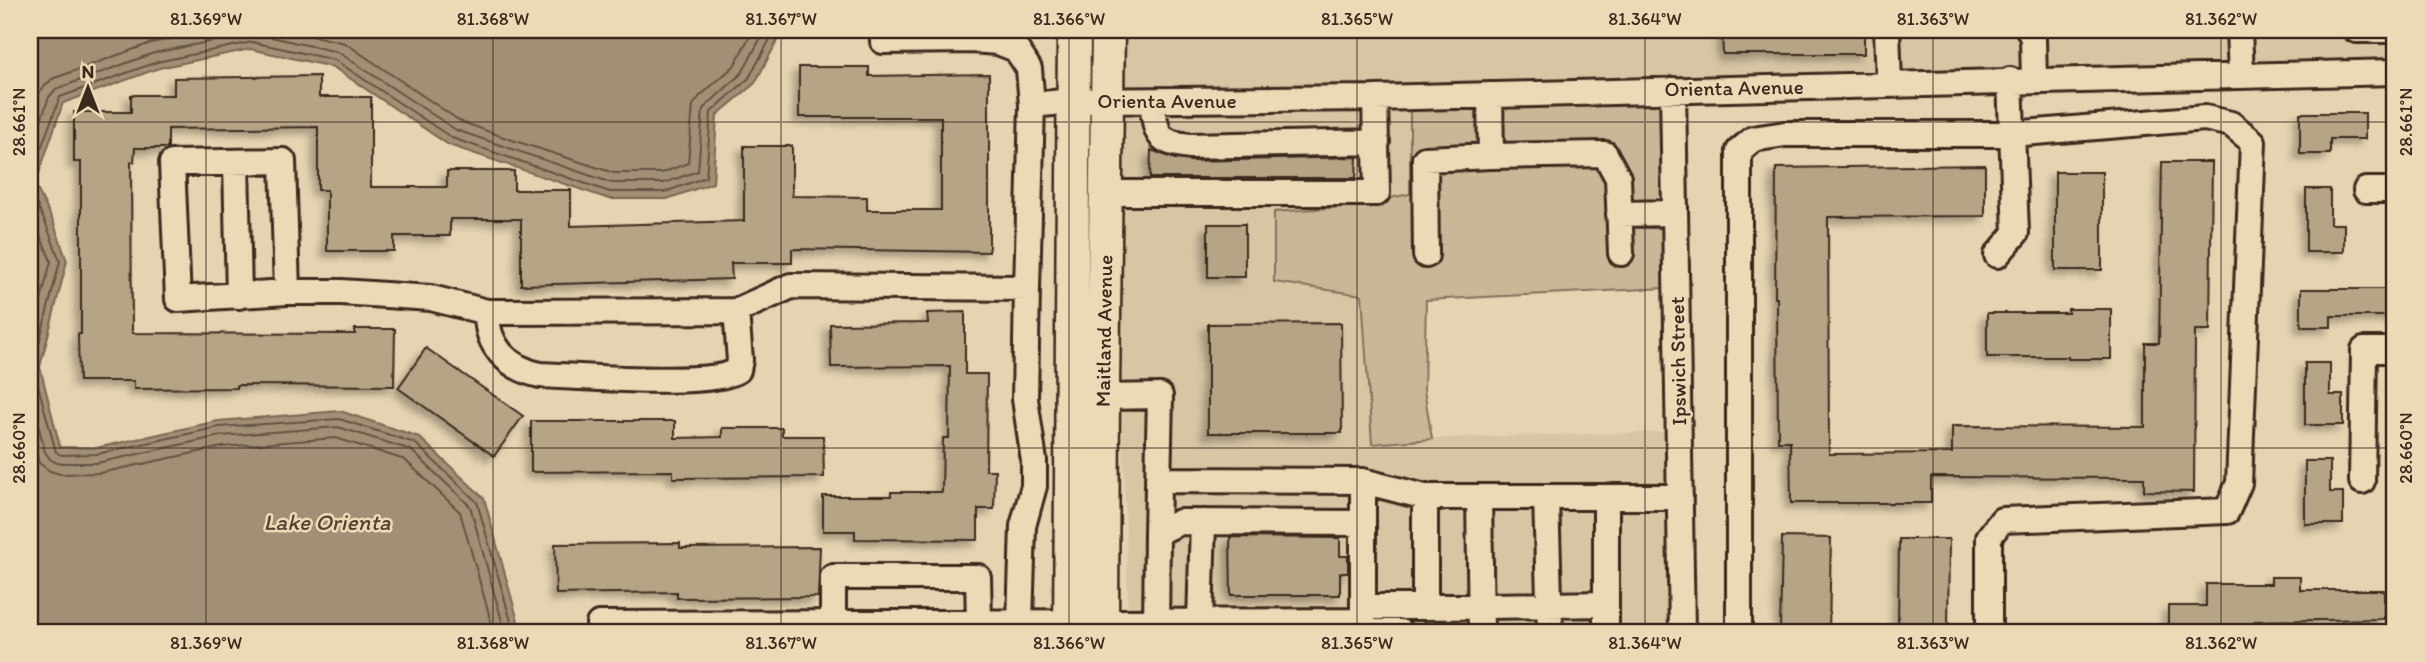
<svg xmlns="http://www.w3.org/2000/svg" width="2425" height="662" viewBox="0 0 2425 662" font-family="Itim,sans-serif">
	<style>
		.built { fill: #d7c5a4 }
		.green { fill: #c9b798; stroke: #82705b; stroke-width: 2 }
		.water { fill: #a29076; stroke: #796753; stroke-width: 2 }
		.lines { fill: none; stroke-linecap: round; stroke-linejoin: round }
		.shore { stroke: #645341; stroke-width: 2 }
		.building { fill: #b6a487; stroke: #3b2a1e; stroke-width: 2; filter: url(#shadow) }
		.minor-casing { stroke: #3b2a1e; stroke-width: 30 }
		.major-casing { stroke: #3b2a1e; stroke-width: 37 }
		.minor { stroke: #ecdab7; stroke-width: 24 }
		.major { stroke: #ecdab7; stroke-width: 32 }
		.ticks { fill: none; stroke: #3b2a1e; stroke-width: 2; stroke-opacity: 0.45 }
		.labels { text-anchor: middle; stroke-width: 5; stroke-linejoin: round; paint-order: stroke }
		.street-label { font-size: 21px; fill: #3b2a1e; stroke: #ecdab7 }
		.water-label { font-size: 23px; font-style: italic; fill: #554434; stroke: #ecdab7 }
		.neatline { fill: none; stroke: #3b2a1e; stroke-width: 2.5 }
		.ticks-label { font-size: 18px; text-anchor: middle; fill: #3b2a1e }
	</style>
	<defs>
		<filter id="shadow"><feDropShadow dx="-5.5" dy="5.5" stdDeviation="3.5" flood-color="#0004"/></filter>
	</defs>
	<rect width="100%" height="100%" fill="#e5d3b1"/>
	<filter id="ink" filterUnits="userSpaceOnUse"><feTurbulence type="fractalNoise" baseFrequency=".0143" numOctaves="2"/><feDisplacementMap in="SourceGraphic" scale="14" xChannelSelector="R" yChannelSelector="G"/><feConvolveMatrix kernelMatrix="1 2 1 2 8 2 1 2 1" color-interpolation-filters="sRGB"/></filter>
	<g filter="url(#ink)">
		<path class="built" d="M1119,30h1276v31l-1020,25 -257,3z
			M1410,108l1,86 -67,13 18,88 10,149 71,-6 226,-6 3,200h-543l-13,-429 1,-91z"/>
		<path class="green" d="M1664,101l2,187 -240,12 -2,90 8,49 -60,5 -10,-149 -88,-13v-70l70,-5 66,-13v-86z"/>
		<path class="water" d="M30,30h753l-28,53 -38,32 -4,68 -46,16h-58l-160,-54 -116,-78 -83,-18 -91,19 -96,35 -28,82 18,36 14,40 -27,106 20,80 36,1 122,-27 122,-10 79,26 65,61 37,134h-491z"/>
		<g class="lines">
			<path class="shore" d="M286,30l59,13 115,78 46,17 108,35h48l26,-10 5,-58 7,-9 34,-30 19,-36
				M30,119l10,-28 12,-12 99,-36 63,-13
				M30,151l19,-54 7,-8 98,-36 99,-20 85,19 118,78 156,53h52l34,-12 5,-62 39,-36 23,-43
				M30,178l30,-81 97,-35 95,-20 83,18 117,78 158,54h55l41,-15 5,-65 38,-34 26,-48
				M30,191l16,33 14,37 -27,106 23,85 5,3 36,-1 122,-27 120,-8 76,24 62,59 37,130
				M30,211l21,50 -21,82
				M30,391l15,61 5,7 7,4h40l123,-27 118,-9 73,23 59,56 35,126
				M30,435l9,28 11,8 10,3 40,-1 122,-26 114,-9 69,22 55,52 34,120"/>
		</g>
		<path class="building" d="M1722,30h142v24h-141z
			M799,67h70v9l120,-2v178l-197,-3v14h-61l1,16 -211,6v-66h-71v17h-56v15h-67v-61h-9v-63l-150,2v19h-33l-1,14h-3l1,171 223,1v-5h40l-1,57 -157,-1v3l-103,1v-8h-55l-1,-47h3v-172h-7v-50h57v-17h43v-17l145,-2v21h52v90h76v-16h67v19h57v36l173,-5v-75h48v50l75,1v13h74v-93h-142z
			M2300,113h65v26h-35v15h-30z
			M1151,150l24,9 15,2 167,-4 -1,21h-206z
			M2162,162h50l-2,168h-15l-1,162 -50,-1v-13l-213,-1v26h-140l-1,-62h-12l-1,-143h-2l1,-130 209,-3v51l-157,1 1,237 123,-1v-27l193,1v-84h14z
			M2055,172h47v98h-47z
			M2306,189h24v35h14v28h-38z
			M1208,224h37v53h-37z
			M2301,289h94v27h-64v11h-30z
			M2068,309h43v50h-43v-2h-81v-44h81z
			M965,312v62h22l-1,96h9l-1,39h-16v31l-123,-1v-8h-32v-35h68v-4h51l1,-54h6l1,-72 -119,1 -1,-43 98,-1 -1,-10z
			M1341,323l1,110h-134v-109z
			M426,348l97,68 -29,40 -96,-68z
			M2305,363h25v32h13v30h-38z
			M531,421h144v17l47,-1v-9h60v8h41l1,41 -151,1v-7l-142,1z
			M2305,461h25v31h13v32h-38z
			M1230,537l110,1v18h8v17h-8v22h-109z
			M1782,537l49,1 -2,94h-49z
			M1899,539h50l-1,93h-50z
			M680,543v5l140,-1 -2,50 -141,1v-6l-121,2 -1,-50z
			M2271,577h29v13h84v29l-129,2v11h-87v-26h38v-22h65z"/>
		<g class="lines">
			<g class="minor-casing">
				<path id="minor" d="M1887,30l2,54
					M2029,30l4,8 1,42
					M2239,30l2,45
					M2356,30h39
					M1673,90l9,542
					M1152,102c5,32 3,40 38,44l187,-4
					M1032,105l41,-4 302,-3 1020,-26
					M1491,156l114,-2 13,24 3,75
					M236,162l3,134
					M2366,190h29
					M1106,193h271l-2,-95
					M1619,214l56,-1
					M1426,255l-1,-96 66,-3 -1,-61
					M1997,255l19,-22 -6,-153
					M287,292l-4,-131 -111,2 6,136 109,-7h54l90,6 56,14 249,-1 55,-25 236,2 5,-183 -3,-36 -5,-8 -8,-12 -18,-7 -26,-2 -89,1
					M487,312c-1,34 21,56 53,63 37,1 174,13 198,-5l2,-10 -4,-49
					M1103,397l57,-1 -3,137
					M1158,480l205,1v42
					M1363,481l62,16h255
					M2362,481l2,-131h31
					M1479,497l2,135
					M1546,497l4,135
					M1606,497v135
					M1363,607h62v-110
					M1425,607l181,-3
					M833,622v-45h145l1,45
					M1020,622l3,-96 11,-40v-25l-9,-62 2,-111
					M1200,622l3,-100
					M599,624l764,-3
					M1156,632l1,-99 23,-11 183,1v109
					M1363,632h37
					M1739,632v-481l14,-12 32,-5h226l194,-16 26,6 22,18 -14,341 -12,28 -225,9 -13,17v95"/>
			</g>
			<g class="major-casing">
				<path id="major" d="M1070,632l4,-602
					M1102,632l1,-246 5,-356"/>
			</g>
			<use href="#minor" class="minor"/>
			<use href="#major" class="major"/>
		</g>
	</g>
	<path class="ticks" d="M206,30v602M493,30v602M781,30v602M1069,30v602M1357,30v602M1645,30v602M1933,30v602M2221,30v602M30,122h2365M30,448h2365"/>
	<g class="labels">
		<g class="street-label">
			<text transform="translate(1734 88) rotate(-1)" y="7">Orienta Avenue</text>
			<text x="1167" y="108">Orienta Avenue</text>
			<text transform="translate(1104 331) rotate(-89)" y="7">Maitland Avenue</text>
			<text transform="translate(1678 361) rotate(-91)" y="7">Ipswich Street</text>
		</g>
		<g class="water-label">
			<text x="327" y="530">Lake Orienta</text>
		</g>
	</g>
	<rect width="2425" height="662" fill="none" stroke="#ecdab7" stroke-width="77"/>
	<g transform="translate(88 88)" stroke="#ecdab7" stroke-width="5" paint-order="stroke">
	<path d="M0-5L12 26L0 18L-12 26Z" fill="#3b2a1e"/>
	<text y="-10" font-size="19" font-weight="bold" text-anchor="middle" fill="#3b2a1e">N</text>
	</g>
	<rect x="38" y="38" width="2348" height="586" class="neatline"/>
	<g class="ticks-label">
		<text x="206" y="25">81.369°W</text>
		<text x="493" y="25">81.368°W</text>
		<text x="781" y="25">81.367°W</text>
		<text x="1069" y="25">81.366°W</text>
		<text x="1357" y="25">81.365°W</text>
		<text x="1645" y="25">81.364°W</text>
		<text x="1933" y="25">81.363°W</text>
		<text x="2221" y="25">81.362°W</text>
		<text transform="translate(19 122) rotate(-90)" y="6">28.661°N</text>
		<text transform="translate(2406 122) rotate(-90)" y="6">28.661°N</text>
		<text transform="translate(19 448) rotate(-90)" y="6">28.660°N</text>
		<text transform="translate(2406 448) rotate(-90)" y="6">28.660°N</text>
		<text x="206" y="649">81.369°W</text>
		<text x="493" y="649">81.368°W</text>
		<text x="781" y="649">81.367°W</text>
		<text x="1069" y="649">81.366°W</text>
		<text x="1357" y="649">81.365°W</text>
		<text x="1645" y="649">81.364°W</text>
		<text x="1933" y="649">81.363°W</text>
		<text x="2221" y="649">81.362°W</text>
	</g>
</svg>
